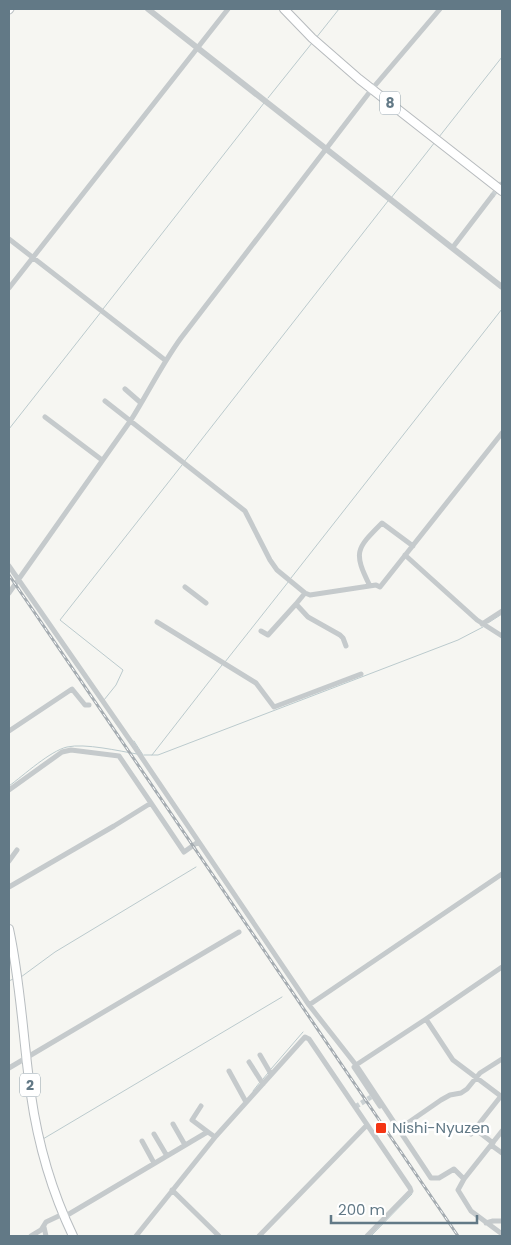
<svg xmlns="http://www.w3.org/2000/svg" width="511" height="1245" viewBox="0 0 511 1245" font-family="Poppins,sans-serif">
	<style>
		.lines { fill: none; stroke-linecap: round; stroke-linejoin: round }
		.stream { stroke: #bbcacd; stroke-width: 1 }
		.minor-tunnel { stroke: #cad0d2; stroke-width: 5; stroke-dasharray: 5 2.5; stroke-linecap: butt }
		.secondary-casing { stroke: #b7bdc1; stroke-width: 9 }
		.primary-casing { stroke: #b8bdc0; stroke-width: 10 }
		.trunk-casing { stroke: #b7bbbe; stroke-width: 10 }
		.minor { stroke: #c5cacc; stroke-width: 5 }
		.tertiary { stroke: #c5cacc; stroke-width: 6 }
		.secondary { stroke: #fff; stroke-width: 7 }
		.primary { stroke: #fff; stroke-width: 8 }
		.trunk { stroke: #fff; stroke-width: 8 }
		.rail-casing { stroke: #a5acb1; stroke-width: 3 }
		.rail { stroke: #fff; stroke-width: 1; stroke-dasharray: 4; stroke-linecap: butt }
		.poi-dot { fill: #f43514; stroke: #fff; stroke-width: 2 }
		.labels { text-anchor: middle; stroke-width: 5; stroke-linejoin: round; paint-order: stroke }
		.shield { fill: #fff; stroke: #91a1aa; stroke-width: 1 }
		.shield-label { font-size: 14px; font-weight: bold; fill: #627986 }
		.poi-label { font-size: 15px; fill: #627986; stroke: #fff; text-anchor: start }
	</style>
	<rect width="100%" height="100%" fill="#f6f6f2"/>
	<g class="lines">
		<path class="stream" d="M316,38l23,-29
			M268,98l44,-55
			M439,137l63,-80
			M391,198l44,-56
			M103,309l161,-206
			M9,429l92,-117
			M184,462l204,-261
			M291,578l211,-269
			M488,623l14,-9
			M225,662l64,-81
			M104,700l12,-15 7,-15 -63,-50 122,-155
			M134,741l9,14
			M144,755h14l300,-115 25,-13
			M152,755l70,-90
			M9,786c15,-11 41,-35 58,-39 18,-4 52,4 70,7
			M21,977l34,-25 141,-85
			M9,981l6,-3
			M271,1069l32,-37
			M263,1079l5,-6
			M253,1091l7,-9
			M43,1139l239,-142
			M371,1236l41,-42"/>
		<path class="minor-tunnel" d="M492,196l10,-13
			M355,1107l16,-10"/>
		<g class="secondary-casing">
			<path id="secondary" d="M9,10l1,-1"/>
		</g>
		<g class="primary-casing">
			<path id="primary" d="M9,929c12,55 14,111 22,166 7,49 21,97 42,141"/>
		</g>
		<g class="trunk-casing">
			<path id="trunk" d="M284,9l28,29 47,41 143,112"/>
		</g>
		<path class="minor" d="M9,239l156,121
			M453,247l39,-51
			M9,288l219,-279
			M125,389l16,14
			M105,401l140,110 25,49 7,10 28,23 5,2 66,-10 4,2 122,-154
			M45,417l57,43
			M405,555l72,65 25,16
			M9,566l127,183 173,256 47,60 75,113h8l15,-9 10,10
			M370,586c-17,-34 -14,-37 12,-63l31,23
			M185,587l21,16
			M9,593l122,-173c17,-27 31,-56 50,-82l191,-249 68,-80
			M305,593l-9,11 12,13 32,18 3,3 3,8
			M157,622l99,61 18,24 87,-33
			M482,624l20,-13
			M261,631l7,4 28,-31
			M9,731l63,-42 13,16h4
			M9,790l53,-38 9,-2 48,6 32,47 -37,23 -105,61
			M151,803l33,49 14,-10
			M9,861l8,-11
			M309,1005l193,-131
			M426,1019l76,-52
			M260,1055l11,19
			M249,1062l14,22
			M356,1065l70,-46 27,41 49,37
			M354,1067l26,39
			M9,1068l230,-136
			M229,1071l17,31
			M201,1106l-9,14 16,12
			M173,1124l12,21
			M399,1129l42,-29 9,-5 11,-2 6,-4 13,-16 22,-14
			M475,1129l18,14
			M502,1131l-38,48 -6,11 13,21 31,23
			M154,1134l13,22
			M471,1134l30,-38
			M142,1141l12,22
			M491,1145l11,8
			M172,1190l47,46
			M64,1217l140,-83 4,-2 7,5
			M486,1223l7,-2h9
			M44,1227l2,9
			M31,1236l10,-6 5,-8 17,-8
			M136,1236l80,-100 89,-99 4,2 101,149 1,3 -44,45
			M259,1236l108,-111"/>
		<path class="tertiary" d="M148,9l354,278"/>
		<use href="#secondary" class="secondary"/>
		<use href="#primary" class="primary"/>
		<use href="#trunk" class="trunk"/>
		<g class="rail-casing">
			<path id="rail" d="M9,575l449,661"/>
		</g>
		<use href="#rail" class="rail"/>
	</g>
	<rect class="poi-dot" x="375" y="1122" width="12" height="12" rx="2.5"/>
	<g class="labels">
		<g class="shield">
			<rect x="380" y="91.5" width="20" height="23" rx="4"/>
			<rect x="20" y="1073.5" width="20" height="23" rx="4"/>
		</g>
		<g class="shield-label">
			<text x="390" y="108">8</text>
			<text x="30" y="1090">2</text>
		</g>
		<g class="poi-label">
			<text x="392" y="1133">Nishi-Nyuzen</text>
		</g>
	</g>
	<rect width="511" height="1245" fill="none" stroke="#627986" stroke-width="20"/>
	<path d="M331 1215v8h146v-8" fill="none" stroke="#627986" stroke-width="2.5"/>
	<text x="338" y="1215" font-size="15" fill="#627986" stroke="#ffffff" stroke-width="4" paint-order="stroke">200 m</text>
</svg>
